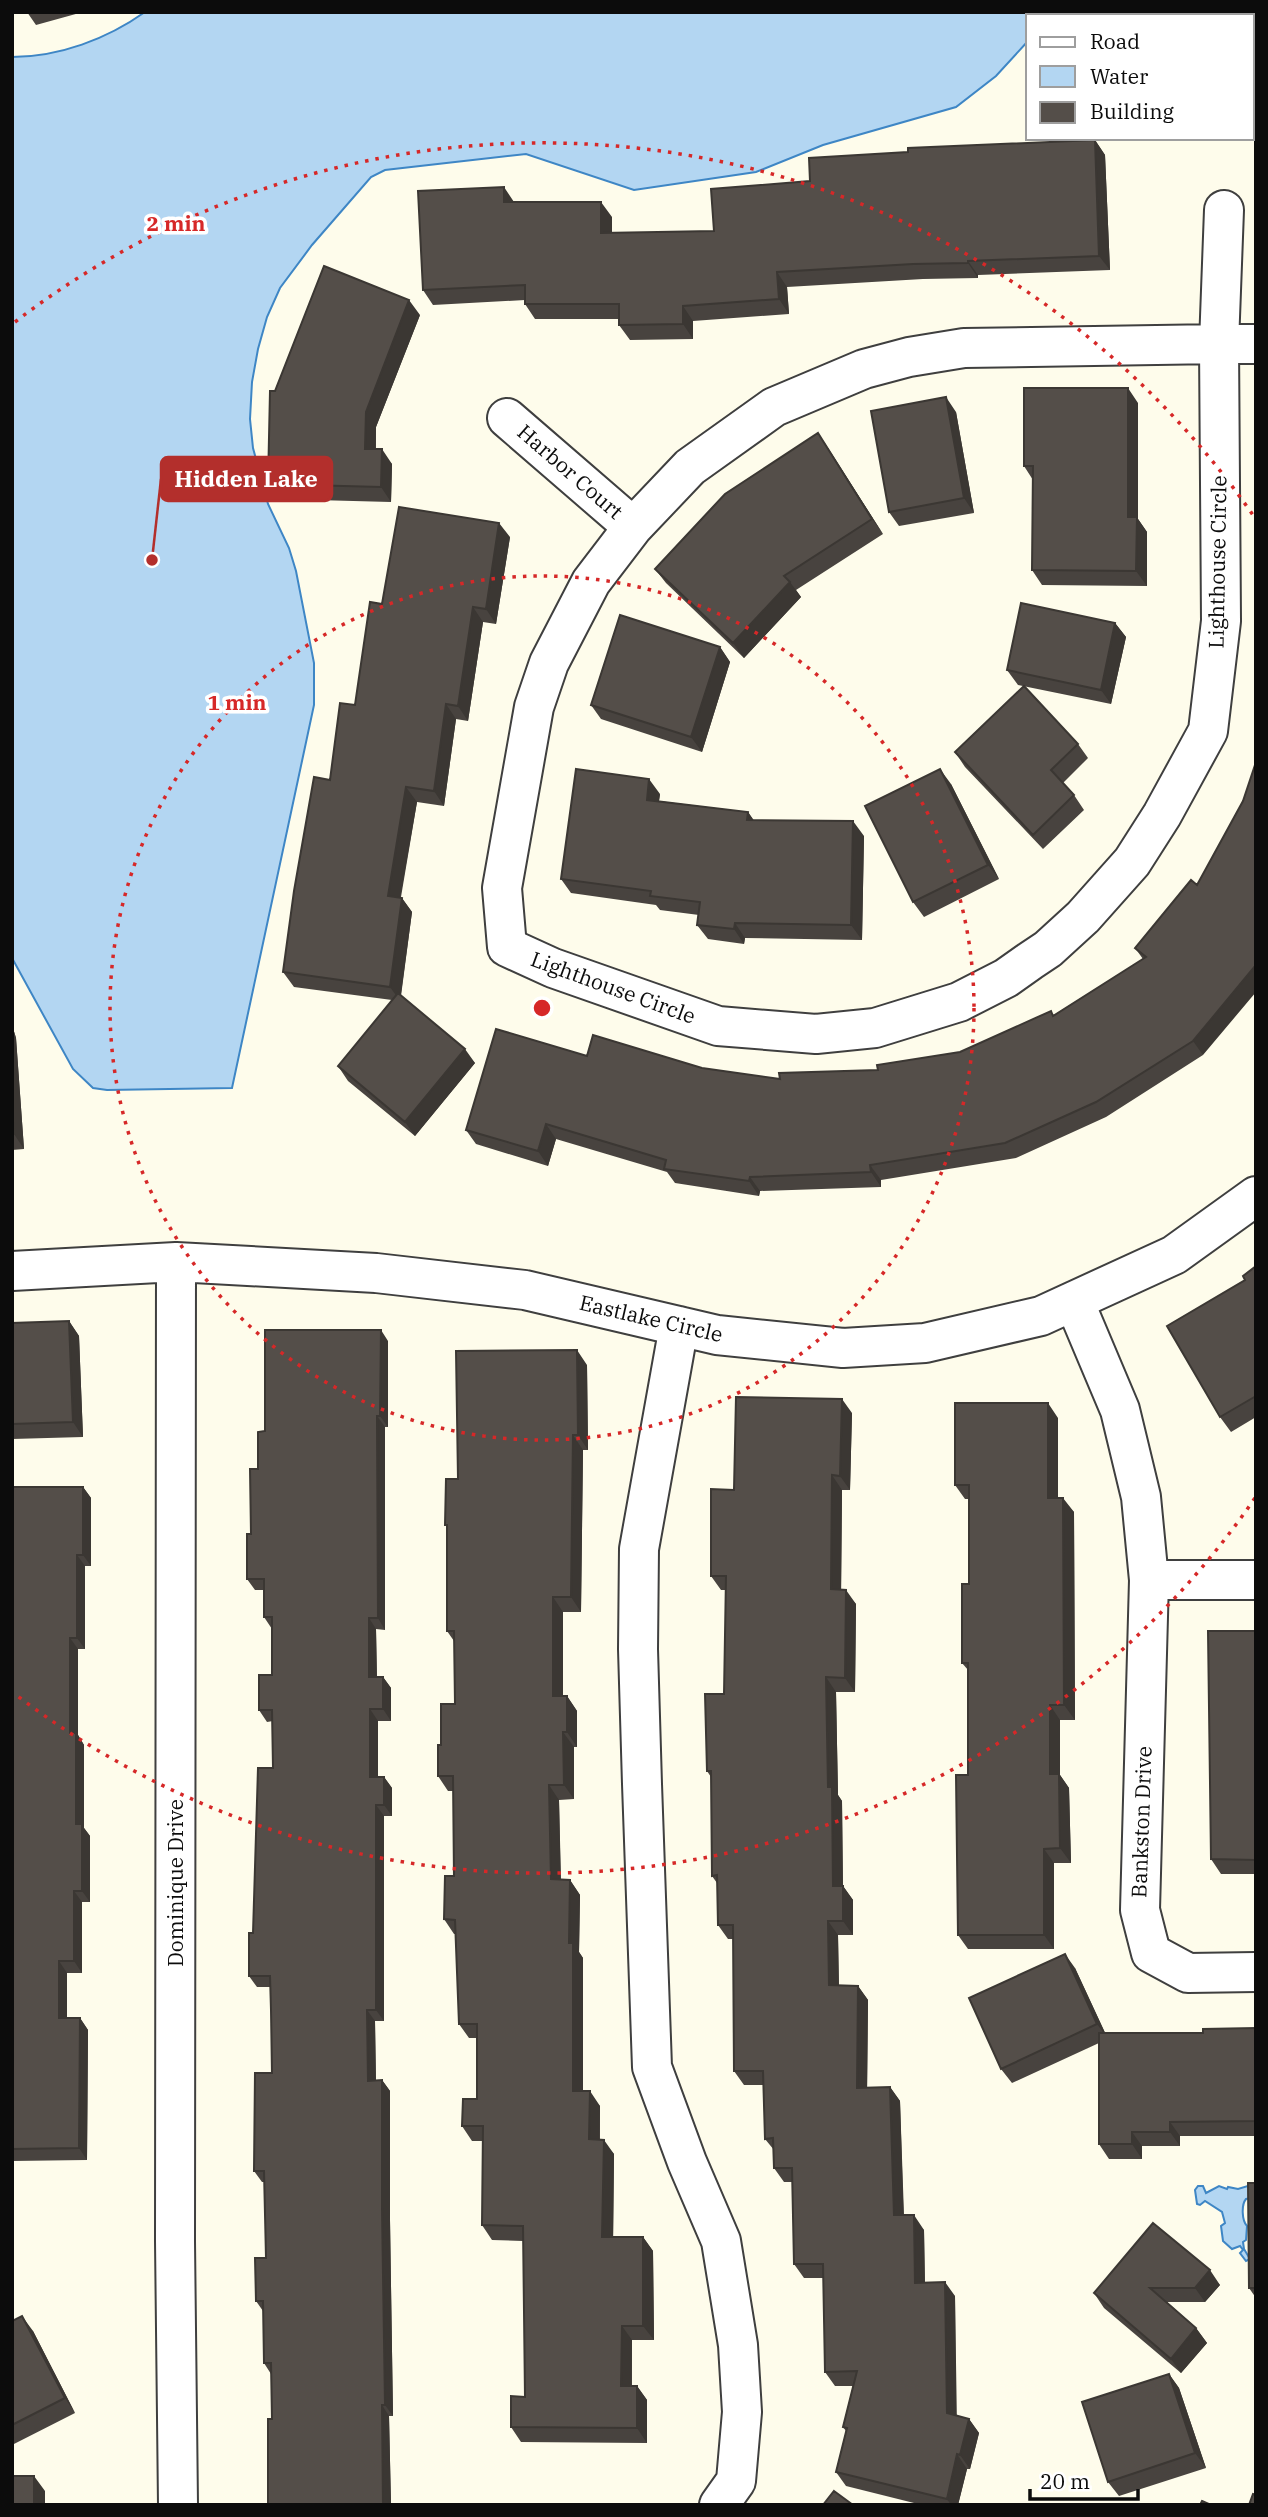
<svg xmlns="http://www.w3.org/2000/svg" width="1268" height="2517" viewBox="0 0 1268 2517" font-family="'IBM Plex Serif',serif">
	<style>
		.water { fill: #b3d6f2; stroke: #3e86c5; stroke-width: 2 }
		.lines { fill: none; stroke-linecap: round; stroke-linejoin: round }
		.minor-casing { stroke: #3f3f3f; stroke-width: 42 }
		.minor { stroke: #fff; stroke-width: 38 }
		.wall { fill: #48433f }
		.shaded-wall { fill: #3b3733 }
		.building { fill: #544e49; stroke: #3b3733; stroke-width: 2 }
		.ring { fill: none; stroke: #d62828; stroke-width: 3.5; stroke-dasharray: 3.5 7 }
		.labels { text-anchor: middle; stroke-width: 7; stroke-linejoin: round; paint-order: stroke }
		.street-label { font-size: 21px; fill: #0c0c0c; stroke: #fff }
		.centre { fill: #d62828; stroke: #fff; stroke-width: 3.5 }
		.ring-label { font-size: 21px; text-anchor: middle; font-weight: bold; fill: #d62828; stroke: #fff; stroke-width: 7; stroke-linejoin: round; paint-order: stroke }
		.leader { fill: none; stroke: #b32f2c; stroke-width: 2.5 }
		.callout-dot { fill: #b32f2c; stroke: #fff; stroke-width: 2.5 }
		.callout { fill: #b32f2c; stroke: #b32f2c; stroke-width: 2.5 }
		.callout-label { font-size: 23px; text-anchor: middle; font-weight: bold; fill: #fff }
	</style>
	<rect width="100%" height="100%" fill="#fefceb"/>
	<path class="water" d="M145,12h911l-4,4h-24v25l-32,35 -40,31 -133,38 -67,27 -122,18 -108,-36 -141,16 -14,7 -59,68 -32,43 -13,29 -9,32 -6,33 -2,37 3,29 15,56 21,44 7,23 18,92v42l-82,383 -125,2 -14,-2 -20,-19 -61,-111v-901c47,0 95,-18 133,-45z
		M1251,2185l1,13 -6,1c-5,6 -4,22 1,27l-1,14 -3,2 1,7 6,10 -4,2 -6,-8 3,-3 -3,-4 -8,3 -9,-8 -2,-15 4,-3 -3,-11 -17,-11 -5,4 -3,-1 -2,-14 3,-4h5l3,7 13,-7 8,3 1,-2 10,2z"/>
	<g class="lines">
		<g class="minor-casing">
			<path id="minor" d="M1224,210l-5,134 2,277 -13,110 -46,84 -30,47 -49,55 -35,32 -18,12 -24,17 -47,24 -84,26 -59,6 -98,-8 -165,-58 -46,-21 -5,-59 32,-181 15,-44 42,-81 42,-55 57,-60 84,-60 90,-38 45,-12 55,-9 255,-4h37
				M507,418l126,109
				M176,1262l-1,979 3,264
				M12,1271l164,-9 200,11 149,17 192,45 126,13 82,-5 116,-27 133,-61 82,-59
				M1074,1301l46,109 21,87 8,83 -9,330 11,43 37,20 68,-1
				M679,1326l-40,223 -1,100 4,135 10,283 35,95 34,79 17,104 4,67 -6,69 -17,24
				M1149,1580h107"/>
		</g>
		<use href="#minor" class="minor"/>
	</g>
	<path class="wall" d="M27,12h56l-47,13z
		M1256,12v101l-4,-1v-96z
		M1095,140l10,15 5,115 -132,5v3l-55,1 -136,8 2,27 -96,7v18l-63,1 -11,-15v-6h-84l-10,-15v-4l-92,5 -10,-15 91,-88 98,15v16l102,-2 96,-50z
		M420,315l-44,112v22l16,15 -1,38 -113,-3 -10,-15 7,-93z
		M1138,403v116l9,13v54l-105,-1 -10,-15 1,-90 -9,-14z
		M956,412l18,101 -75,13 -10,-14z
		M828,448l55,86 -87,56 5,7 -57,61 -78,-75 -11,-14z
		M510,537l-14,87 -13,-2 -15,99 -12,-2 -12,87 -27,-4 -16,95 11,15 -11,84 74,67 -60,73 -67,-55 -10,-15 54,-66 -98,-13 -11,-15 47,-192 25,-75 27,-101z
		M1115,623l11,14 -15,67 -93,-19 -11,-15z
		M720,647l10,15 -28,90 -101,-33 -10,-14z
		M1078,744l10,14 -25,25 11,12 10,15 -41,39 -78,-82 -10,-15z
		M951,784l48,95 -75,38 -11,-15z
		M660,794l-1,7 89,11 5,8 111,16 -2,104 -117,-2 -1,6 -36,-5 -11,-14 2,-10 -39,-5 -4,-5 -85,-12 -10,-14z
		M1191,880l12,175 -97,62 -90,41 -135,22v7l-121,4 -1,5 -84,-13 -8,-11 -111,-33 -8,27 -72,-22 -10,-14 121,-74 115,12 78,11 98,-9 82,-18 94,-37 89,-56 -8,-11z
		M12,1025l4,13 8,111 -12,1z
		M1256,1266v151l-25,15 -11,-15 25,-137z
		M69,1321l10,15 4,101 -71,2v-116z
		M388,1341v86h-3v203l-9,-1 1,48h6l8,11v33h-13v56h6l8,11v28h-8v205h-9l1,59h6l8,11v129l3,196h-4l2,89h-123l4,-86 -1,-45 -7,-11 -1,-52 -7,-10 10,-43 -1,-76h-3l-8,-11 18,-98 -1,-63 -1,-23h-13l-8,-11 4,-43 20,-165v-47l-6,1 -8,-12 13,-35v-46l-8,-12v-27h-9l-8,-11 4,-45 7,-65 7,-38z
		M587,1365l1,85h-5l-2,162h-18v84h4l10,15v36h-3v52l-15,1 2,80h9l10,15 -1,57 4,6v133l17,15v34l14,14 -1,83h30l10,14 1,89h-22v46h5l10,14v43l-126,-1 -10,-15 14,-30 -2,-156 -31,-1 -10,-15 1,-84h-11l-10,-15 15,-27v-61h-8l-10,-14 -3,-90h-2l-10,-15 10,-43 -1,-85h-5l-10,-15 3,-31 14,-41 -1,-63 -7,-10v-104l-2,-2 13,-46z
		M852,1413l-2,77h-8l-1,99 15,15 -1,88h-19l2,103 4,6 1,85 10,14v35h-15l1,50 19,1 10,14 -1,87h23l10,14 4,114 20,15 1,52 30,14 1,120 13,3 10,14 -9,36h-3l-9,36h-36l-76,-19 -10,-14 10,-41 -3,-4 10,-41h-18l-10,-14 -2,-94h-19l-10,-14 -2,-82h-8l-10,-14v-18l-9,-11 -2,-54h-19l-10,-14 -1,-132h-5l-10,-14 -1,-42 -5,-7 -1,-99 -4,-6 17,-77 2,-104h-5l-10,-14 23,-86z
		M1058,1418v80l16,14 1,208h-15v55l9,13 2,75h-17v86h-86l-10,-14 10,-160v-105l-6,-7 7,-79v-85h-4l-10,-14z
		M12,1487h71l8,11v68h-6v83h-7v86l6,10v83l6,8v66h-8v71h-15v45h13l8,12 -1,130 -75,1z
		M1256,1631v243h-35l-10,-15z
		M1075,1968l30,65h98l53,-5v108h-76v10h-38v13h-33l-10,-15v-101l-87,40 -11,-14z
		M1256,2183v115l-7,-10z
		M1153,2223l67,62 -15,17h-38l29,26 11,15 -26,30 -77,-65 -10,-15z
		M12,2321l21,10 42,82 -63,32z
		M1169,2374l10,14 27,80 -87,28 -11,-14z"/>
	<path class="shaded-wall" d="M1173,12h9v4h-9z
		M1095,140l10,15 5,115 -11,-14z
		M504,187l10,15h-10z
		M601,202l11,15v31l-11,-15z
		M968,261l10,14v3l-10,-15z
		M777,272l10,15 2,27 -10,-15z
		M409,300l11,15 -44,112 -1,36 -10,-14 1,-37z
		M683,306l10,15v18l-10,-15z
		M1128,388l10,15v116l9,13v54l-11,-15 -8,-54z
		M946,397l10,15 18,101 -10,-15z
		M818,433l10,15 55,86 -11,-15z
		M382,449l10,15 -1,38 -10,-15z
		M499,523l11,14 -14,87 -10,-15z
		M790,582l11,15 -57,61 -11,-15z
		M473,607l10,15 -15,99 -10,-15z
		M1115,623l11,14 -15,67 -10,-14z
		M720,647l10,15 -28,90 -11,-15z
		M446,704l10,15 -12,87 -10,-15z
		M940,769l11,15 48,95 -11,-14z
		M649,779l11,15 -3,20 -10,-14z
		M406,787l11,15 -19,108 -10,-14z
		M748,812l10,14 -11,-6z
		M853,821l11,15 -2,104 -11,-15z
		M402,898l10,14 -12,89 -10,-14z
		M735,923l10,15 -1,6 -10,-15z
		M1256,965v27l-53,63 -10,-14z
		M12,1025l4,13 8,111 -10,-15 -2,-23z
		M465,1049l10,14 -60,73 -10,-14z
		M546,1124l10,15 -8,27 -10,-15z
		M870,1165l11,15v7l-10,-15z
		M750,1177l10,14 -1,5 -10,-15z
		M69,1321l10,15 4,101 -10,-15z
		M381,1330l7,11v86l-8,-11z
		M577,1350l10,15 1,85 -10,-15z
		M842,1399l10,14 -2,77 -10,-14z
		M1048,1403l10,15v94l-10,-14z
		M377,1416l8,11v203l-7,-12z
		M573,1435l10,15 -2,162 -10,-15z
		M832,1475l10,15 -1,114 -10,-15z
		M83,1487l8,11v68l-8,-11z
		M1063,1498l11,14 1,208 -11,-15z
		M77,1555l8,11v83l-8,-11z
		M846,1590l10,14 -1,88 -10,-14z
		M553,1597l10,15v99l-10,-15z
		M369,1618l7,11 1,59 -8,-11z
		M70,1638l8,11v86l6,10v83l6,8v66l-8,-11 -6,-67 -6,-91z
		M383,1677l8,11v33l-8,-12z
		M826,1677l10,15 2,103 4,6 1,99 -10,-14 -5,-99z
		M567,1696l10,15v36l-10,-15z
		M1050,1705l10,15v55l9,13 2,75 -11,-15 -10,-74z
		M370,1709l8,12v67l-8,-11z
		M563,1732l11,15v52l-10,-14z
		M384,1777l8,11v28l-8,-11z
		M549,1785l10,15 2,94 -10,-15z
		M376,1805l8,11v205l-8,-11z
		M1044,1849l10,14v86l-10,-14z
		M570,1880l10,15 -1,57 4,6v148l-10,-15 -4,-148z
		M843,1886l10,14v35l-10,-14z
		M74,1891l8,11v71l-8,-12z
		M828,1921l10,14 1,64 -10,-14z
		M1065,1954l10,14 33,71 -11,-15z
		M59,1961l8,12v57l-8,-12z
		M858,1986l10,14 -1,102 -10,-14z
		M367,2010l8,11 1,71 -8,-11z
		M80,2018l8,12 -1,130 -8,-12z
		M382,2080l8,11v129l3,196 -8,-11 -3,-197z
		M890,2087l10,14 4,129 -10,-15z
		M590,2091l10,15 -1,48 -10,-15z
		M1170,2122l10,14v10l-10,-14z
		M1132,2132l10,14v13l-10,-15z
		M604,2140l10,14 -1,97 -11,-14z
		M914,2215l10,15 1,67 -10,-14z
		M643,2237l10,14 1,89 -11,-14z
		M1210,2270l10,15 -15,17 -10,-14z
		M945,2282l10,14 2,132 -10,-15z
		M22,2316l11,15 42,82 -10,-15z
		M622,2326l10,14 -1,60 -10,-14z
		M1196,2328l11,15 -26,30 -10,-14z
		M1169,2374l10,14 27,80 -11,-15z
		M637,2386l10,14v43l-10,-15z
		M382,2405l7,11 2,89h-8z
		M969,2419l10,14 -9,36 -10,-14z
		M957,2454l10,15 -9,36h-7l-4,-6z
		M34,2476l11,15v14h-11z"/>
	<path class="building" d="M1097,12h76v4h-75z
		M1223,12h33v89l-4,-1v-84h-30z
		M1095,140l4,116 -131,5v2l-55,1 -136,8 2,27 -96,7v18l-64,1v-21h-94v-19l-102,5 -5,-99 86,-4v15h97v31l113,-2 -3,-42 99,-8 -1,-23 99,-6v-4z
		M324,266l85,34 -43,112 -1,37h17l-1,38 -113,-3 2,-93h5z
		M1024,388h104v129h9l-1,54 -104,-1 1,-104h-9z
		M946,397l18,101 -75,14 -18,-101z
		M818,433l54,86 -88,57 6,6 -57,61 -78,-74 70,-75z
		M399,507l100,16 -13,86 -13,-2 -15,99 -12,-2 -12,87 -28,-4 -18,109 14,2 -12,89 -107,-15 11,-81 20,-114 16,3 10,-77 15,2 15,-103 12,2z
		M1021,603l94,20 -14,67 -94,-20z
		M620,615l100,32 -29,90 -100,-32z
		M1024,686l54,58 -27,26 23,25 -41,40 -78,-83z
		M1256,762v203l-63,76 -97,61 -91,41 -135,22 1,7 -121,5 -1,4 -85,-12 2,-9 -120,-36 -8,27 -72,-21 30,-101 91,27 6,-21 109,33 78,11 -1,-6 99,-3 -1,-5 83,-13 91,-41 2,5 93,-59 -11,-9 56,-68 6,5 46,-84z
		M576,769l73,10 -2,21 101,12 -1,8 106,1 -2,104 -116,-2 -1,6 -37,-4 3,-23 -50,-6 1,-5 -90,-12z
		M940,769l48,96 -75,37 -48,-96z
		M398,993l67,56 -60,73 -67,-56z
		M12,1111l2,23h-2z
		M1256,1266v130l-36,21 -53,-91 78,-46 -2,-4z
		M69,1321l4,101 -61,2v-101z
		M265,1330h116l-1,86h-3l1,202h-9v59h14v32h-13v68h14v28h-8v205h-9l1,71 14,-1v128l3,197h-3l1,100h-115v-86h4l-1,-56h-7l-1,-62h-7l-1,-43h11l-2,-87h-10l1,-98h17l-1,-63 -1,-34h-21v-43h4l5,-165h15l-1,-58h-13v-35h13v-58h-8v-38h-17v-45h4l-1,-65h8v-37l7,-1z
		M577,1350l1,85h-5l-2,162h-18v99h14v36h-4l1,53h-15l2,94 19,1 -1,63h4v148h17l-1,48 15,1 -2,97h41v89h-21l-1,60h16v42l-126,-1v-31l14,1 -2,-171 -41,-1 1,-99h-21l1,-27h14v-75h-18l-4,-104 -11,-1 1,-43h9l-1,-100h-15v-31h3v-41h14l-1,-73h-7v-106h-2l1,-46h12l-2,-128z
		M736,1397l106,2 -2,77 -8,-1 -1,114 15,1 -1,88 -19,-1 2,110h4l1,99h10v35h-15l1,64 29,1 -1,102 33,-1 4,128h20l1,68 30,-1 2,131 22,6 -9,36 -3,-1 -10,45 -111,-27 11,-44 -4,-1 14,-56 -32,1 -2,-108h-29l-2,-96h-18l-1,-30 -8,1 -2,-68h-29l-1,-146h-15l-1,-50 -5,1 -1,-105h-4l-2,-77h19l2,-118h-15v-87l23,1z
		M955,1403h93v95h15l1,207h-14v69h9l1,74 -16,1v86h-86l-2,-160h12v-112h-6v-79h7v-99h-14z
		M12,1487h71v68h-6v83h-7v95h6v91h6v67h-8v70h-15v57h21l-1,130 -67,1z
		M1208,1631h48v229l-45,-1z
		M1065,1954l32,70 -96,45 -32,-71z
		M1256,2028v93l-86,1v10h-38v12h-33v-111h104v-4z
		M1248,2183h8v105h-7z
		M1153,2223l57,47 -15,18h-45l46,40 -25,31 -77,-66z
		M22,2316l43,82 -53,27v-104z
		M1169,2374l26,79 -87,29 -26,-80z
		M12,2476h22v29h-22z
		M834,2491l19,14h-30z
		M1253,2494l3,1v10h-7z
		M1202,2501l9,4h-11z"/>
	<g class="ring">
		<circle cx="542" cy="1008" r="432"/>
		<path d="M1255 1498A865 865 0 0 1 15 1694M15 322A865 865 0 0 1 1255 518"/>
	</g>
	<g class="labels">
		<g class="street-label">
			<text transform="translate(570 472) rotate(41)" y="7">Harbor Court</text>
			<text transform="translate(1218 562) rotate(-89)" y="7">Lighthouse Circle</text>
			<text transform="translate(613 988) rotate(20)" y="7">Lighthouse Circle</text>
			<text transform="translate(651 1319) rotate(13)" y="7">Eastlake Circle</text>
			<text transform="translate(1142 1822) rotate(-88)" y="7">Bankston Drive</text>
			<text transform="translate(176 1883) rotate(-90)" y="7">Dominique Drive</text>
		</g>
	</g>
	<circle cx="542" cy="1008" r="10" class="centre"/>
	<g class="ring-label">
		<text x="176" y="231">2 min</text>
		<text x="237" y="710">1 min</text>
	</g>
	<path class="leader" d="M152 560L161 479"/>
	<circle class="callout-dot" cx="152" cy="560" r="7"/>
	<rect class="callout" x="161" y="457" width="171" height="44" rx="7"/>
	<g class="callout-label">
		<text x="246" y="487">Hidden Lake</text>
	</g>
	<rect width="1268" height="2517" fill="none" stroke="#0c0c0c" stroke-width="28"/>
	<rect x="1026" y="14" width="228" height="126" fill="#ffffff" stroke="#9e9e9e" stroke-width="2"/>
	<rect x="1040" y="37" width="35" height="10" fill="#ffffff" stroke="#9e9e9e" stroke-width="2"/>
	<text x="1090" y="49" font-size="21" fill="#0c0c0c">Road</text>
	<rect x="1040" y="66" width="35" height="21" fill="#b3d6f2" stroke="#9e9e9e" stroke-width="2"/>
	<text x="1090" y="84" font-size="21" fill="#0c0c0c">Water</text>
	<rect x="1040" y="102" width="35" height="21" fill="#544e49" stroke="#9e9e9e" stroke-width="2"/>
	<text x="1090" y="119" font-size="21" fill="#0c0c0c">Building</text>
	<path d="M1030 2489v10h108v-10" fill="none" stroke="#0c0c0c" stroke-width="3.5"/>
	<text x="1040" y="2489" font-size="21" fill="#0c0c0c" stroke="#ffffff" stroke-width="5" paint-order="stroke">20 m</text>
</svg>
